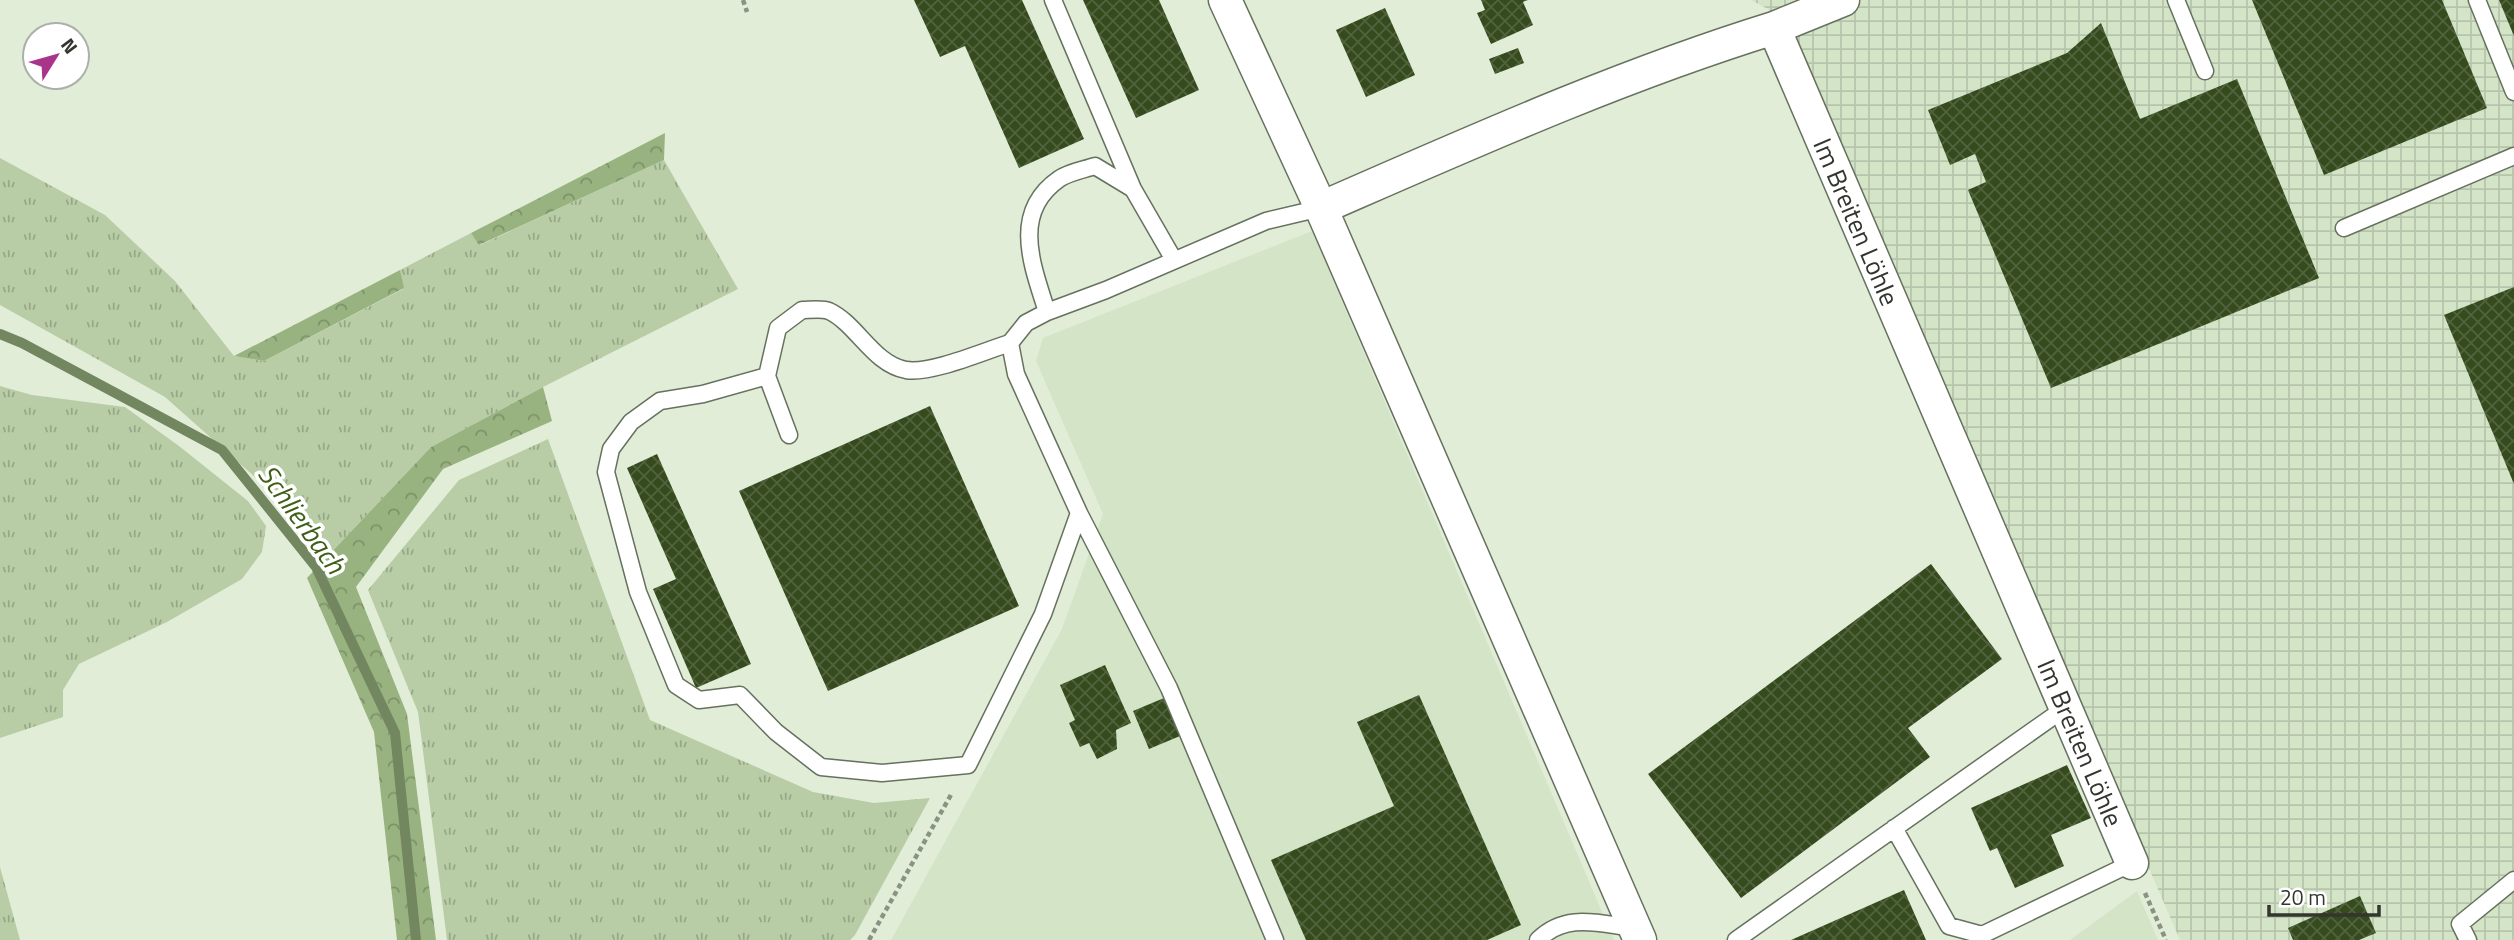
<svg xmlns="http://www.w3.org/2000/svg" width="2514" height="940" viewBox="0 0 2514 940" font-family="'Titillium Web',sans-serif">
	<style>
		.built { fill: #d4e4c7 }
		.industrial { fill: url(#industrial-grid) }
		.grass { fill: url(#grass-tufts) }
		.forest { fill: url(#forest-crowns) }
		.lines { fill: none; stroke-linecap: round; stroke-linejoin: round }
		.stream { stroke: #728660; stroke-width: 10 }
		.building { fill: url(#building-cross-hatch) }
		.lane-casing { stroke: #66715e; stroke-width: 19 }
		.street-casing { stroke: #66715e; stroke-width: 35 }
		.path { stroke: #8a9283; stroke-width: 4.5; stroke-dasharray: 5 3.5; stroke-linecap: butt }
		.lane { stroke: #fff; stroke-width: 16 }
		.street { stroke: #fff; stroke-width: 32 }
		.labels { text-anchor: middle; stroke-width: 7; stroke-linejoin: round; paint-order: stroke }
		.street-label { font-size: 26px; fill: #32362e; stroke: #fff }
		.water-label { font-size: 28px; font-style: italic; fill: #3f5f16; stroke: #fff }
	</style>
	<defs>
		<pattern id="industrial-grid" width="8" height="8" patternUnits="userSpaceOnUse" patternTransform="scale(1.75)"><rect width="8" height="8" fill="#d4e4c7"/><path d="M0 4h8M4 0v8" fill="none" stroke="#b6c4ab"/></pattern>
		<pattern id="grass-tufts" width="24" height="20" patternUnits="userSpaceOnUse" patternTransform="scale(1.75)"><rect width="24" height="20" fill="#b8cda5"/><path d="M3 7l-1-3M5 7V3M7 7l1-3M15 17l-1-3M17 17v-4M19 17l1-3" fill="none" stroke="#96a787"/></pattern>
		<pattern id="forest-crowns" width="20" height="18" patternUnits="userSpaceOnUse" patternTransform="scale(1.75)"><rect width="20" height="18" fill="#98b380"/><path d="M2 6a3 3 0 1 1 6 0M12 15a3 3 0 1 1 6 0" fill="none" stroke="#7d9269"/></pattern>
		<pattern id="building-cross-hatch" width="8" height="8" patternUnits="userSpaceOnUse" patternTransform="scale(1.75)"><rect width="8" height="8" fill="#354b1d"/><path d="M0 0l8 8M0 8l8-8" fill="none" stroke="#51633e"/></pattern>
	</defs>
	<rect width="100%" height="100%" fill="#e2edd8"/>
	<path class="built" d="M1312,231l302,709h-723l171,-311 41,-115 -67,-153 7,-23z
		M2137,891l21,49h-88z"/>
	<path class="industrial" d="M1751,0h763v940h-334l-378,-873 -34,-58z"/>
	<path class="grass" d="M0,158l105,57 70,66 59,75 30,5 139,-72 -3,-19 71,-37 9,12 184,-85 74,129 -195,98 -112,60 -107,113 -22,-41 -137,-122 -165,-92z
		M0,386l32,9 93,12 54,39 69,55 18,25 -4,26 -20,27 -75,43 -88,42 -16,26v27l-63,21z
		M548,439l102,281 163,72 61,11 56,-5 -75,137 -5,5h-403l-29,-228 -50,-122 91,-110z
		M0,867l20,73h-20z"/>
	<path class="forest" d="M665,133l-1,27 -185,85 -8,-12z
		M400,270l4,18 -140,73 -30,-5z
		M543,387l9,34 -109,48 -87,118 51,127 29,226h-39l-23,-208 -67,-154 124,-131z"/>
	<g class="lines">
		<path class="stream" d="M0,334l22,9 200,107 94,117 79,166 21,207"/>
	</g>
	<path class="building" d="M914,0h108l62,139 -65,29 -54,-122 -25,11z
		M1083,0h76l40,90 -63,28z
		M1481,0h47l-5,2 10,23 -42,19 -14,-31 8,-3z
		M2252,0h190l45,108 -163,67z
		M2499,0h15v36z
		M1385,8l30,67 -49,22 -30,-67z
		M2101,23l39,96 97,-40 82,199 -268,110 -83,-198 18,-8 -11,-28 -25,11 -22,-55 139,-57z
		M1518,48l6,15 -29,11 -6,-15z
		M2514,287v197l-70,-169z
		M930,406l89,200 -191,85 -89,-200z
		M657,454l94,210 -55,24 -43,-99 23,-10 -49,-111z
		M1931,564l71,95 -94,69 22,29 -189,141 -93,-124z
		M1105,665l26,58 -15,7 1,19 -20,10 -8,-16 -9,4 -11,-24 6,-3 -15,-35z
		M1419,695l102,230 -34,15h-181l-35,-80 123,-54 -37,-84z
		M1164,698l16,38 -31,13 -16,-38z
		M2067,765l24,53 -40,17 13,31 -49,22 -18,-40 -7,3 -19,-43z
		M1904,890l22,50h-135z
		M2360,896l16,37 -17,7h-66l-5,-12z"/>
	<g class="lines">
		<g class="lane-casing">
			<path id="lane" d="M1053,0l80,189
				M2176,0l29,71
				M2477,0l37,92
				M2344,228l170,-72
				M1047,312c-14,-45 -37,-99 12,-133 10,-7 24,-9 36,-13l38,23 41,71
				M767,376l-64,18 -43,7 -29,21 -20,27 -5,23 32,120 38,93 23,15 41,-5 36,37 45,35 61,6 86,-8 75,-151 36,-101 -63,-139 -6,-31 16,-20 21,-11 59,-22 160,-69 55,-13
				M789,435l-22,-59 11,-48 24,-18c7,0 20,-2 27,1 28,13 44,53 77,59 26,4 78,-19 104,-27
				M1079,513l90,175 106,252
				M1894,828l55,98 33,9 150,-72
				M1538,940c28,-28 61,-16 97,-12
				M1736,940l329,-232
				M2468,940l-8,-16 54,-44"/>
		</g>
		<g class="street-casing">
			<path id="street" d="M1225,0l96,208 319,732
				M1774,28l69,-28
				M1321,208c149,-65 298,-132 453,-180l358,835"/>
		</g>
		<path class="path" d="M743,0l4,12
			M2145,893l21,47
			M869,940l83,-147"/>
		<use href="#lane" class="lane"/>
		<use href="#street" class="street"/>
	</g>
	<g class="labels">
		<g class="street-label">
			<text transform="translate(1856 222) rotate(67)" y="9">Im Breiten Löhle</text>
			<text transform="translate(2080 743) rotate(67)" y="9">Im Breiten Löhle</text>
		</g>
		<g class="water-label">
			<text transform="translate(302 519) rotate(54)" y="10">Schlierbach</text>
		</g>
	</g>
	<g transform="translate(56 56) rotate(53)"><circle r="33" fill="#ffffff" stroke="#adafab" stroke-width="2"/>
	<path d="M0-5L12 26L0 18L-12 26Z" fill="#ab348b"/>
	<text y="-10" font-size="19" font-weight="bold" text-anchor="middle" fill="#32362e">N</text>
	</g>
	<path d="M2269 905v10h110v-10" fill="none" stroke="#32362e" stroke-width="3.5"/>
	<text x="2280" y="905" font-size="21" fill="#32362e" stroke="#ffffff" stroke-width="5" paint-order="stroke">20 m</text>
</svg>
